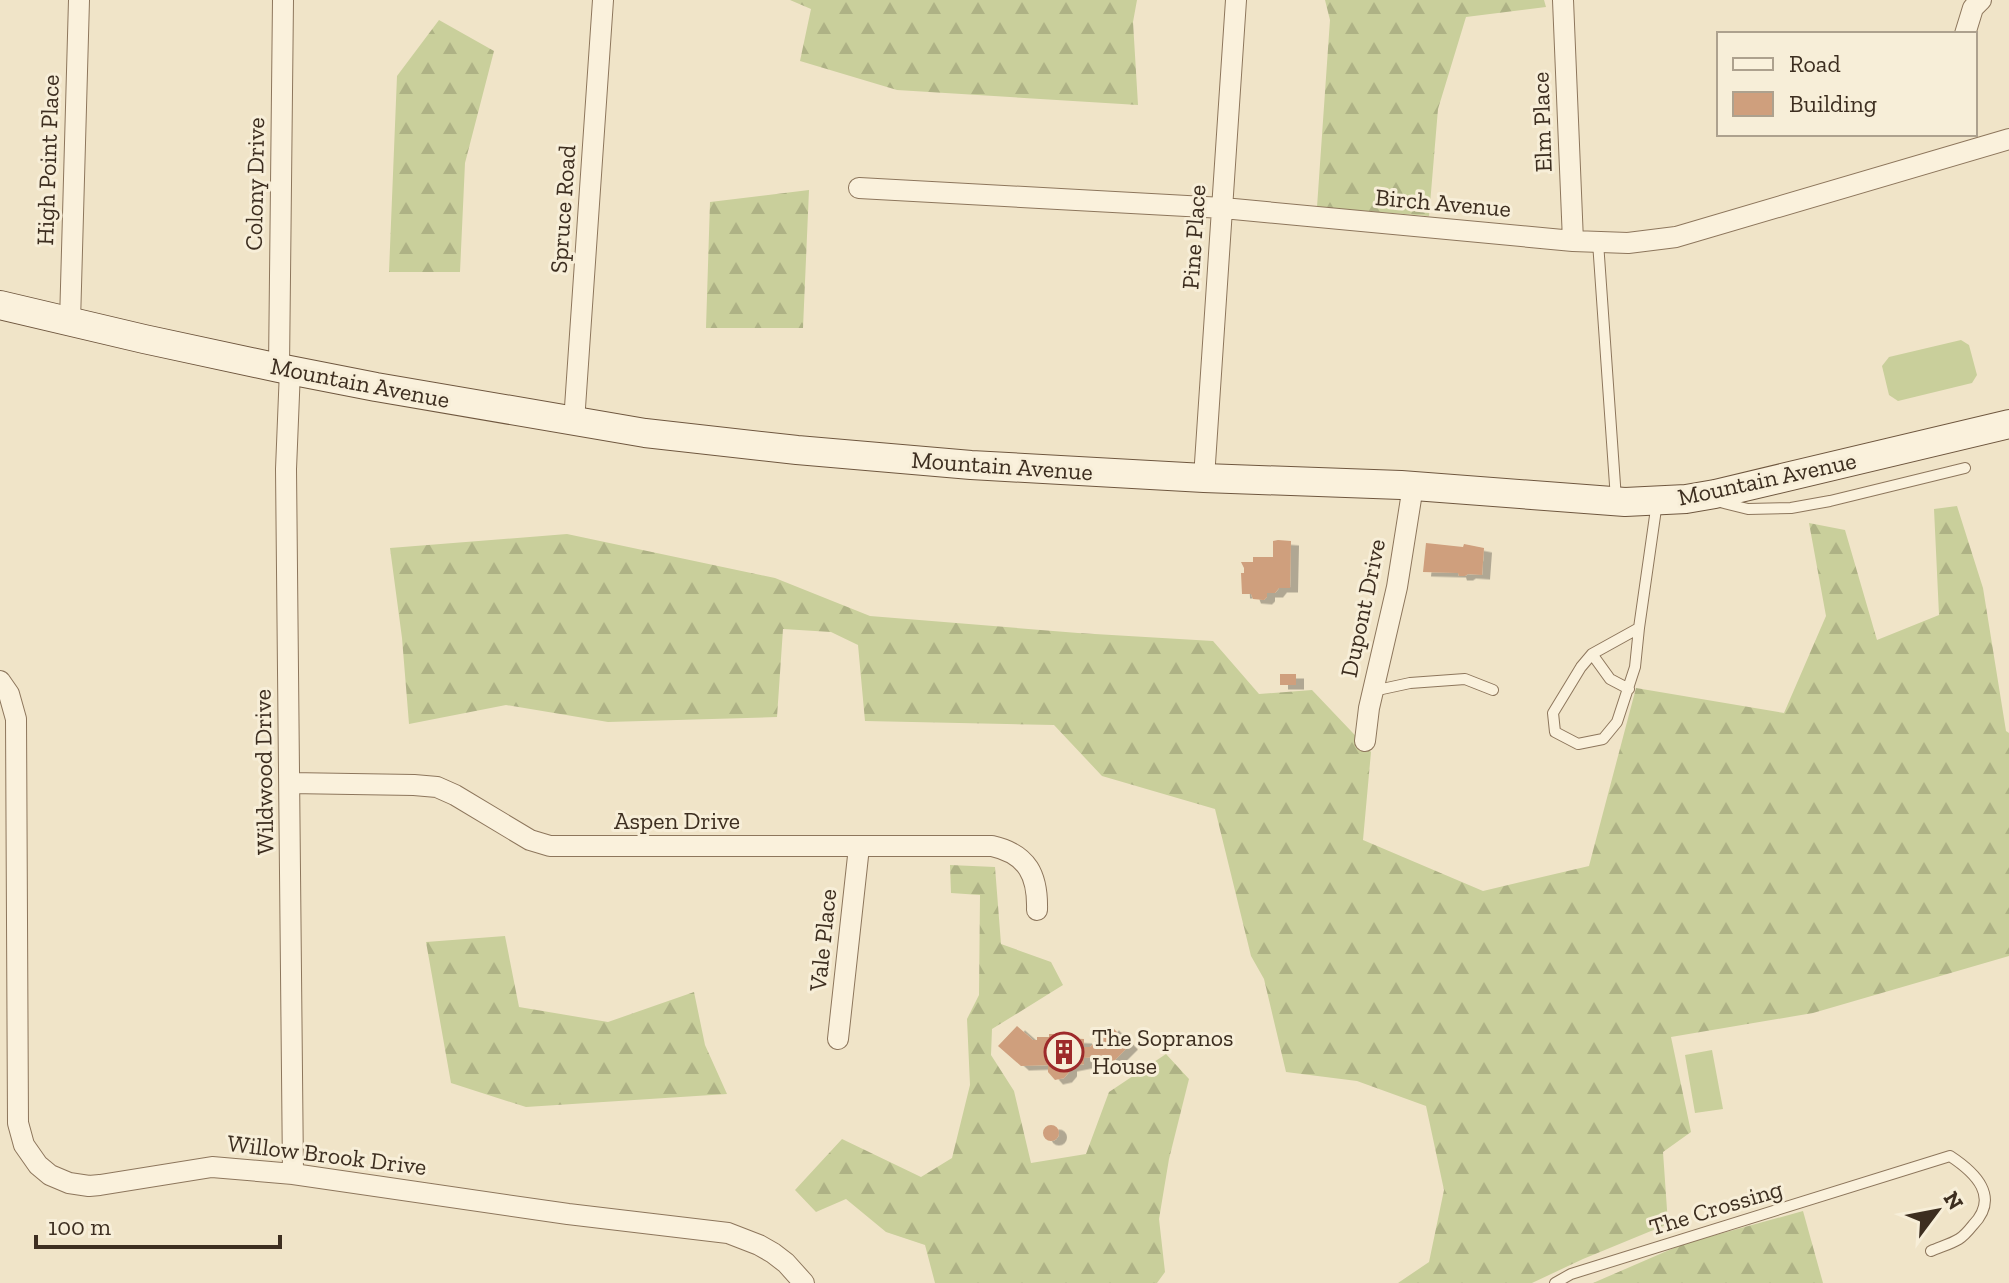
<svg xmlns="http://www.w3.org/2000/svg" width="2009" height="1283" viewBox="0 0 2009 1283" font-family="'Zilla Slab',serif">
	<style>
		.grass { fill: #c9cf9b }
		.forest { fill: url(#forest-firs) }
		.building { fill: #cf9f7d; filter: url(#shadow) }
		.lines { fill: none; stroke-linecap: round; stroke-linejoin: round }
		.lane-casing { stroke: #8d765c; stroke-width: 12 }
		.street-casing { stroke: #8d765c; stroke-width: 22 }
		.secondary-casing { stroke: #6f573f; stroke-width: 30 }
		.lane { stroke: #faf1dc; stroke-width: 10 }
		.street { stroke: #faf1dc; stroke-width: 20 }
		.secondary { stroke: #faf1dc; stroke-width: 28 }
		.labels { text-anchor: middle; stroke-width: 6; stroke-linejoin: round; paint-order: stroke }
		.street-label { font-size: 24px; fill: #3d2e20; stroke: #f7eed8 }
		.poi-label { font-size: 24px; fill: #3d2e20; stroke: #f7eed8; text-anchor: start }
	</style>
	<defs>
		<pattern id="forest-firs" width="22" height="20" patternUnits="userSpaceOnUse" patternTransform="scale(2)"><rect width="22" height="20" fill="#c9cf9b"/><path d="M5 1l3.5 6h-7zM16 11l3.5 6h-7z" fill="#aeb285"/></pattern>
		<filter id="shadow"><feDropShadow dx="8" dy="4.5" stdDeviation="0" flood-color="#0004"/></filter>
	</defs>
	<rect width="100%" height="100%" fill="#f0e4c8"/>
	<path class="grass" d="M1961,340l8,5 8,30 -5,8 -74,18 -9,-6 -7,-29 7,-9z
		M1712,1050l11,59 -28,4 -10,-58z"/>
	<path class="forest" d="M790,0h347l-4,22 5,83 -241,-15 -97,-29 11,-52z
		M1325,0h219l2,7 -80,10 -28,92 -9,107 -112,-9 13,-187z
		M439,20l55,31 -29,112 -5,109h-71l8,-196z
		M809,190l-6,138h-97l4,-126z
		M1957,506l26,82 23,143 3,2v223l-196,57 -142,24 20,95 -28,20 5,72 -85,35 -51,24h-134l31,-21 15,-72 -18,-84 -69,-25 -71,-9 -22,-93 -13,-23 -36,-147 -113,-33 -48,-51 -189,-4 -7,-76 -27,-13 -48,-3 -6,88 -169,5 -102,-17 -97,19 -7,-86 -12,-90 177,-14 208,44 95,38 208,17 135,8 46,53 53,-4 59,62 -8,88 120,51 106,-25 47,-178 148,25 42,-97 -17,-93 36,7 32,110 62,-25 -5,-106z
		M950,865l45,2 6,77 50,18 12,23 -71,44 -1,26 23,36 17,72 55,-9 23,-62 57,-38 23,25 -20,80 -10,60 6,53 -8,11h-222l-10,-38 -39,-13 -40,-33 -30,13 -21,-22 47,-51 79,38 31,-19 18,-73 -3,-66 12,-24 1,-100 -29,-2z
		M505,936l14,71 89,15 86,-30 11,53 22,49 -201,13 -75,-24 -25,-141z
		M1803,1211l20,72h-230l90,-39z"/>
	<path class="building" d="M1278,540l13,1 -1,47h-11l-4,5h-8v4l-3,3 -11,-1 -2,-5h-9l-1,-21h3v-5l-3,-6h12v-5h20v-16z
		M1426,543l37,4 1,-3 20,4 -2,27 -14,-1 -3,2h-6l-1,-3 -35,-1z
		M1280,674h16v11h-16z
		M1017,1026l16,14h4v-3h12v-3h18l1,4 16,1v8h6l21,-21 19,19 -20,20 -9,-9 -17,2v6l-15,3v5l-5,6 -9,2 -7,-8v-7l-27,1 -23,-20z
		M1043 1133a8 8 0 1 1 16 0a8 8 0 1 1-16 0Z"/>
	<g class="lines">
		<g class="lane-casing">
			<path id="lane" d="M1598,242l18,257
				M1720,502l28,7 43,-1 39,-7 135,-33
				M1639,628l-47,26 -11,13 -28,46 2,19 23,12 25,-5 14,-17 18,-55 4,-39 18,-126
				M1592,654l18,25 19,10
				M1373,691l37,-8 55,-4 28,11
				M1555,1283l16,-9 379,-118c26,17 50,41 23,69 -4,5 -9,11 -14,14 -8,5 -19,8 -28,12"/>
		</g>
		<g class="street-casing">
			<path id="street" d="M1563,0l10,241
				M1965,34l8,-26 8,-8
				M859,188l364,20 350,33 55,2 48,-6 333,-98
				M70,322l9,-322
				M279,368l4,-368
				M290,370l-4,99 7,705
				M574,422l29,-422
				M1204,478l32,-478
				M0,681l9,13 7,25 2,404 6,22 14,20 12,10 19,8 20,3 11,-1 112,-18 81,7 275,40 160,19 31,12 14,8 13,10 18,20
				M1365,741l4,-33 28,-121 16,-101
				M290,783l124,2 23,2 18,8 75,45 20,6h442c36,8 46,30 45,64
				M838,1039l21,-192"/>
		</g>
		<g class="secondary-casing">
			<path id="secondary" d="M0,305l144,34 135,29 97,19 269,46 152,17 174,15 233,13 197,7 224,17 61,-3 29,-5 294,-70"/>
		</g>
		<use href="#lane" class="lane"/>
		<use href="#street" class="street"/>
		<use href="#secondary" class="secondary"/>
	</g>
	<defs>
		<g id="building-ring" transform="scale(2)"><circle r="9.5" fill="#f7eed8" stroke="#9e2a2b" stroke-width="1.5"/><path d="M-4-6H4V6H1V3H-1V6H-4ZM-2.5-4.3h1.7v1.8h-1.7ZM.8-4.3h1.7v1.8H.8ZM-2.5-1h1.7V.8h-1.7ZM.8-1h1.7V.8H.8Z" fill="#9e2a2b"/></g>
	</defs>
	<g fill-rule="evenodd">
		<use href="#building-ring" x="1064" y="1052"/>
	</g>
	<g class="labels">
		<g class="street-label">
			<text transform="translate(1542 122) rotate(-92)" y="8">Elm Place</text>
			<text transform="translate(48 160) rotate(-88)" y="8">High Point Place</text>
			<text transform="translate(255 184) rotate(-89)" y="8">Colony Drive</text>
			<text transform="translate(1443 203) rotate(5)" y="8">Birch Avenue</text>
			<text transform="translate(563 209) rotate(-86)" y="8">Spruce Road</text>
			<text transform="translate(1194 237) rotate(-86)" y="8">Pine Place</text>
			<text transform="translate(360 383) rotate(11)" y="8">Mountain Avenue</text>
			<text transform="translate(1002 466) rotate(4)" y="8">Mountain Avenue</text>
			<text transform="translate(1767 479) rotate(-12)" y="8">Mountain Avenue</text>
			<text transform="translate(1363 608) rotate(-78)" y="8">Dupont Drive</text>
			<text transform="translate(264 772) rotate(-91)" y="8">Wildwood Drive</text>
			<text x="677" y="829">Aspen Drive</text>
			<text transform="translate(823 940) rotate(-84)" y="8">Vale Place</text>
			<text transform="translate(327 1155) rotate(7)" y="8">Willow Brook Drive</text>
			<text transform="translate(1716 1208) rotate(-17)" y="8">The Crossing</text>
		</g>
		<g class="poi-label">
			<text x="1092" y="1046">The Sopranos<tspan x="1092" dy="28">House</tspan></text>
		</g>
	</g>
	<rect x="1717" y="32" width="260" height="104" fill="#f7eed8" stroke="#ada18e" stroke-width="2"/>
	<rect x="1733" y="58" width="40" height="12" fill="#faf1dc" stroke="#ada18e" stroke-width="2"/>
	<text x="1789" y="72" font-size="24" fill="#3d2e20">Road</text>
	<rect x="1733" y="92" width="40" height="24" fill="#cf9f7d" stroke="#ada18e" stroke-width="2"/>
	<text x="1789" y="112" font-size="24" fill="#3d2e20">Building</text>
	<g transform="translate(1937 1211) rotate(58)" stroke="#f7eed8" stroke-width="6" paint-order="stroke">
	<path d="M0-6L14 30L0 20L-14 30Z" fill="#3d2e20"/>
	<text y="-12" font-size="22" font-weight="bold" text-anchor="middle" fill="#3d2e20">N</text>
	</g>
	<path d="M36 1235v12h244v-12" fill="none" stroke="#3d2e20" stroke-width="4"/>
	<text x="48" y="1235" font-size="24" fill="#3d2e20" stroke="#f7eed8" stroke-width="6" paint-order="stroke">100 m</text>
</svg>
